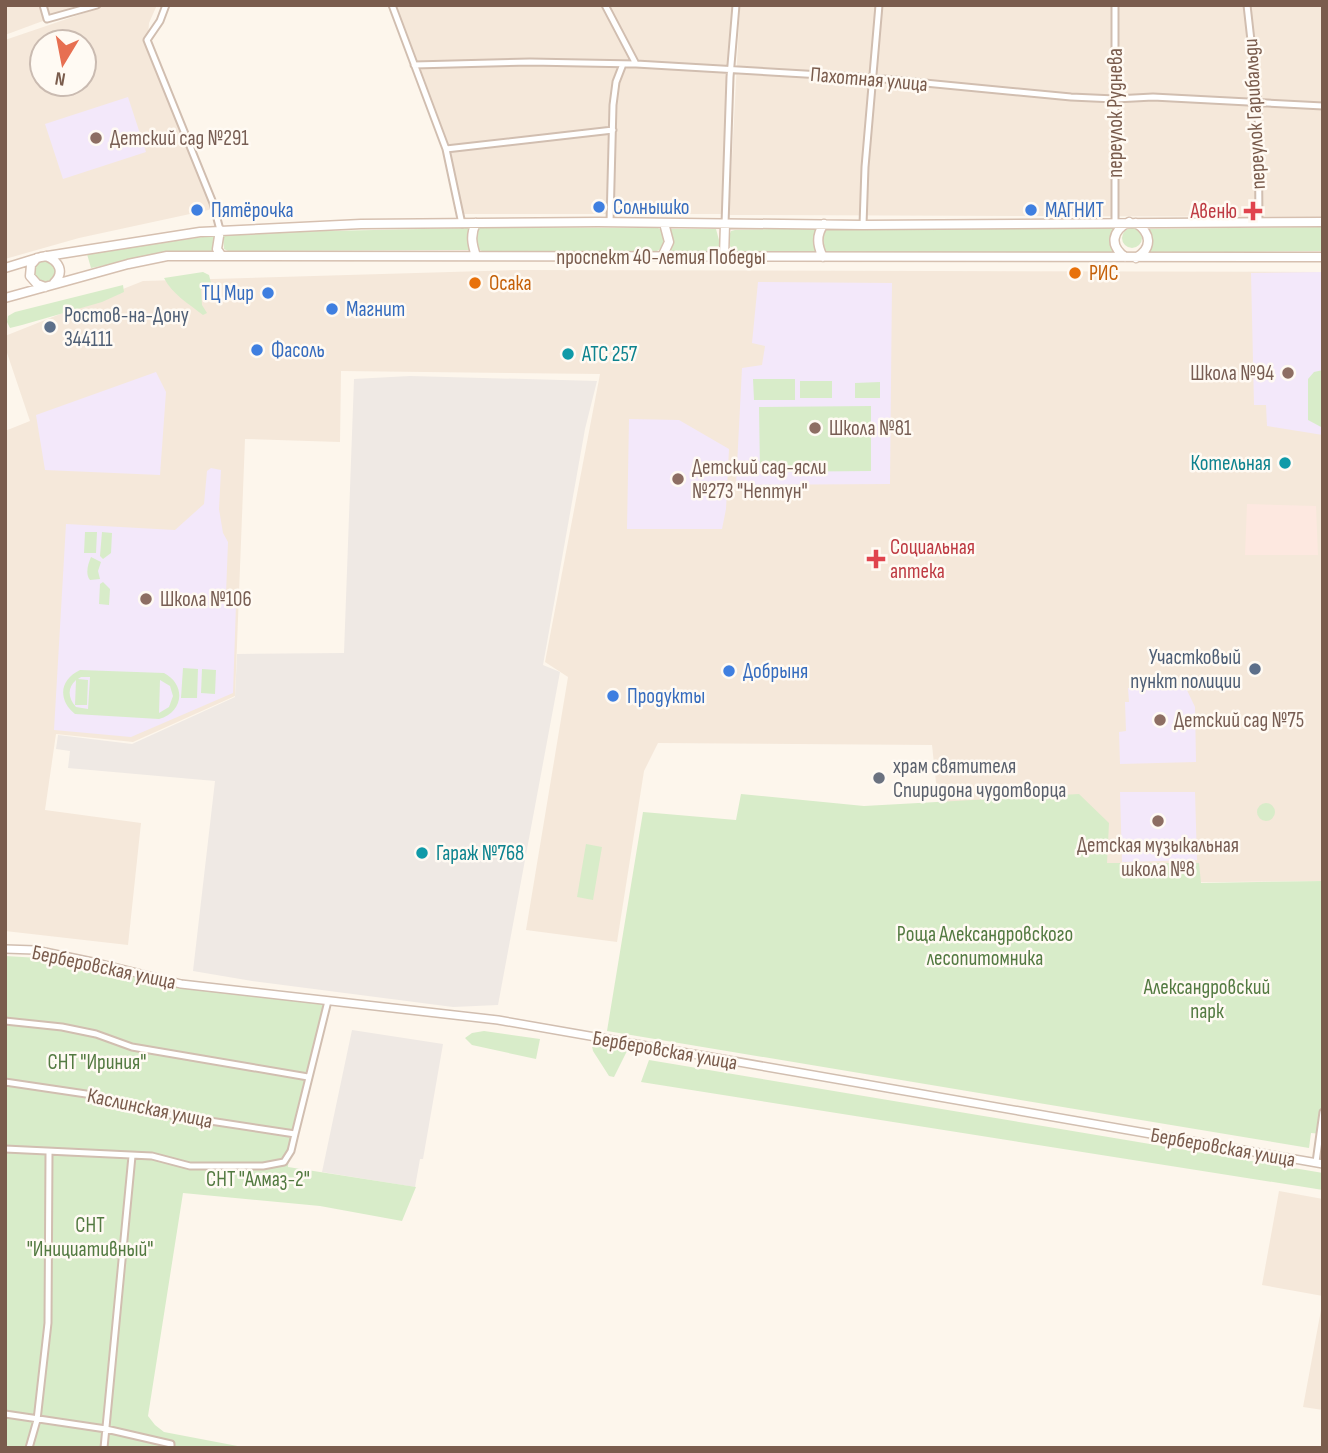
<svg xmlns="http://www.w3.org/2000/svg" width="1328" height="1453" viewBox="0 0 1328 1453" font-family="'Sofia Sans Condensed',sans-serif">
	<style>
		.residential { fill: #f5e8da; fill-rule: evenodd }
		.commercial { fill: #fde8e0 }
		.industrial { fill: #efe9e4 }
		.education { fill: #f3e8fa }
		.green { fill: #d8ecc9; fill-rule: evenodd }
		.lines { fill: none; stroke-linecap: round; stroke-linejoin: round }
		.minor-casing { stroke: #d1beb0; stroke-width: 9 }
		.tertiary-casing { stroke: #d1beb0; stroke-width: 10 }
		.secondary-casing { stroke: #d6c0b0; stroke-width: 11 }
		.minor { stroke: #fff; stroke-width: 5 }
		.tertiary { stroke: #fff; stroke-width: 7 }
		.secondary { stroke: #fff; stroke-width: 8 }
		.education-dot { fill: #8d6e63; stroke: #fffaf3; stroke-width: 2.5 }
		.shop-dot { fill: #3f7fe0; stroke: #fffaf3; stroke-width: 2.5 }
		.health-dot { fill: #e0444e; stroke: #fffaf3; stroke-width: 2.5 }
		.food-dot { fill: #e8710a; stroke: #fffaf3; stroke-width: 2.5 }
		.service-dot { fill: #5c6f8a; stroke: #fffaf3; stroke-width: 2.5 }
		.culture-dot { fill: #0f9aa8; stroke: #fffaf3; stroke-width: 2.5 }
		.worship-dot { fill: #6b7280; stroke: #fffaf3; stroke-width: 2.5 }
		.labels { text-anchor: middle; stroke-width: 5; stroke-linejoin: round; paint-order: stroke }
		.street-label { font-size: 21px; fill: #7a5c4d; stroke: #fffaf3 }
		.education-label { font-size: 21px; fill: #785e54; stroke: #fffaf3; text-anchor: start }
		.shop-label { font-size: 21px; fill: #366cbe; stroke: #fffaf3; text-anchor: start }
		.health-label { font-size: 21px; fill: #be3a42; stroke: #fffaf3; text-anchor: end }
		.food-label { font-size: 21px; fill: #c56008; stroke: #fffaf3; text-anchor: start }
		.service-label { font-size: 21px; fill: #4e5e75; stroke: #fffaf3; text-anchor: start }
		.culture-label { font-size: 21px; fill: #0d838f; stroke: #fffaf3; text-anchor: start }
		.worship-label { font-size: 21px; fill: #5b616d; stroke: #fffaf3; text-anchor: start }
		.park-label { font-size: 21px; fill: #537a41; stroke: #fffaf3 }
	</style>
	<rect width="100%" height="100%" fill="#fdf6ec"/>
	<path class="residential" d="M5,5h81l-81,30z
		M101,5h56l-8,18 -2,28 66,158 -134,29 -74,21v-219l94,-32zM42,42h42v42h-42z
		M392,5h342l-10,209h-266l-14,-63z
		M740,5h583v212l-594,-2z
		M518,270l805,2v609l-376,4 -15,-140 -274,-2 -14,28 -27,171 -91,-12 42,-253 -23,-15 55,-288 -259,-3 -1,71 -95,-3 -10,257 -102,46 -77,-8 -11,76 96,13 -13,122 -123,-14v-500l25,-10 -25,-74v-11l138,-55z
		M1279,1191l44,8v97l-61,-11z
		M1321,1310h2v100l-20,-3z"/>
	<path class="commercial" d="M1247,504l69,2 2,49h-73z"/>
	<path class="industrial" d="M410,376l187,5 -12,48 -42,236 17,7 -62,333 -45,2 -201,-26 -59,-10 22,-190 -147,-13 2,-17 -14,-2 2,-14 74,9 103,-47 2,-43 107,-1 10,-274z
		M352,1030l91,14 -20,115h-3l-5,28 -93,-15z"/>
	<path class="education" d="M128,97l18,55 -83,27 -18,-55z
		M1323,272v163l-56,-9 -1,-21h-12l-3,-132z
		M758,282l134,1 -2,201 -154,1 6,-117 20,-3 3,-19 -13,-3z
		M156,372l10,20 -6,83 -115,-5 -9,-55z
		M629,419l50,1 50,29 -3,60 -4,20h-95z
		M211,468l10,2 -2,39 4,24 5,9 -2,52 10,10 -3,89 -102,44 -77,-7 12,-206 109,6 29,-26 3,-33z
		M1185,686l10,21 1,55 -76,2 -1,-32 7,-1 -1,-29h4l-1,-14z
		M1120,792h75l2,68 -75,2z"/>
	<path class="green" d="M1116,226c-6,9 -8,17 -1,26h-290c-4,-8 -5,-17 1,-24z
		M478,227l180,1 4,2 3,10 -1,7 -9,5 -173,-1 -5,-2 -2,-11z
		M1323,227v24l-176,2 1,-24z
		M470,228l-1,22 -241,1 -4,-2 -1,-13 4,-3z
		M818,228l-4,12 3,12 -84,-1 -6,-10 4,-10 4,-1z
		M1122 238a10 10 0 1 1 20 0a10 10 0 1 1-20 0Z
		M670,229h46l4,15 -4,7 -49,1 5,-10z
		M216,235l-1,16 -49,2 -75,15 -4,-14z
		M33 272a12 12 0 1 1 24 0a12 12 0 1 1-24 0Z
		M203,272l6,3 2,8 -10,7 1,15 5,8 -4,2c-14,-11 -31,-21 -39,-37z
		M123,285l1,7 -22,10 -80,23 -12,3 -3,-6 1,-6 7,-4z
		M1323,370v58l-15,-8v-41l6,-7z
		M753,379h42v21h-41z
		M800,381h32v17h-32z
		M880,382v16h-25v-15z
		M871,406v65l-111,1 -1,-65z
		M85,532h12l-1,21h-12z
		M102,532l10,1 -1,20 -8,6 -3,-3z
		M91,557l10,5 -3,9 2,8 -10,1c-5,-6 -2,-16 1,-23z
		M103,582l7,7 -1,16 -10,-1 1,-20z
		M183,668l15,1 -1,29h-16z
		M202,669l14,1 -1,24 -14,-1z
		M80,670l84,3c23,12 19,40 -5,46l-84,-5c-17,-14 -16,-34 5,-44zM81,677h9l-2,32 -12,-2c-8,-9 -9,-19 0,-27l-1,25h12l1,-25 -10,-1zM160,680l10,6 3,10 -4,11 -10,6z
		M741,794l123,12 215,-12 30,29 -2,40h92l2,20 122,-2v253l-12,-1 -2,15 -702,-117 36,-219 93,8z
		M1257 812a9 9 0 1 1 18 0a9 9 0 1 1-18 0Z
		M586,844l16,3 -9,53 -16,-3z
		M5,956l69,4 46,14 72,14 134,15 -37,150 -1,14 128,20 -14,34 -82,-15 -137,-13 -35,223 7,9 9,7 84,16h-243z
		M484,1031l56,8 -4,20 -64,-14 -7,-7 7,-5z
		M591,1042l37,7 -14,28 -5,-1 -16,-25z
		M649,1060l674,113v17l-682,-108z"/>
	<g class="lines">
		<g class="minor-casing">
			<path id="minor" d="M43,5l4,14 50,-14
				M166,5l-6,16 -13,19 66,163 7,27
				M392,5l54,144 16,75
				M605,5l31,59
				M1115,5v217
				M1247,5l11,98 1,119
				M414,65l116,-3 106,2 237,14 198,19 44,2 38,-2 170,9
				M446,149l167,-19
				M610,222l3,-117 3,-23 7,-18
				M725,224l5,-147 6,-72
				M863,225l2,-58 14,-162
				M5,1021l57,6 34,7 36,13 176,30
				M5,1082l81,12 78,20 131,20
				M5,1149l147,7 38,10h73l21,-4 7,-11 4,-17 33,-133
				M1316,1162l7,-50
				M5,1414l101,15 65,15v4
				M29,1448l8,-28 11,-97 1,-170
				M104,1448l28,-292"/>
		</g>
		<g class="tertiary-casing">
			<path id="tertiary" d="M5,949l30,1 62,13 84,21 317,36 825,144"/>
		</g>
		<g class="secondary-casing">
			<path id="secondary" d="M476,223c-6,12 -4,21 0,33
				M220,230l-3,19 4,6
				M46,256c13,5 19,16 8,27
				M662,257l7,-15 -5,-19
				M724,257l1,-33
				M823,257c-6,-12 -7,-22 1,-33
				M1125,257c-16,-12 -13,-26 4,-35
				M37,258l-6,7 -1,11 7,8 8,3
				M1136,258c17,-10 15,-25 0,-35
				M5,268l36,-11 159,-25 161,-8 237,-2 265,3 460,-3
				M5,298l123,-34 39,-8 1156,1"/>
		</g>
		<use href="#minor" class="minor"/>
		<use href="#tertiary" class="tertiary"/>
		<use href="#secondary" class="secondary"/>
	</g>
	<g class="education-dot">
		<circle cx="96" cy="138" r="7"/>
		<circle cx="1288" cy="373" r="7"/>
		<circle cx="815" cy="428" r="7"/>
		<circle cx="678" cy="479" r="7"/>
		<circle cx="146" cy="599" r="7"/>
		<circle cx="1160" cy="720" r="7"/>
		<circle cx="1158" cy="821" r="7"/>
	</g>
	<g class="shop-dot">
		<circle cx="599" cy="207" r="7"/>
		<circle cx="197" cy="210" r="7"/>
		<circle cx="1031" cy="210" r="7"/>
		<circle cx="268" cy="293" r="7"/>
		<circle cx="332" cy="309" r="7"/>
		<circle cx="257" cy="350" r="7"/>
		<circle cx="729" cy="671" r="7"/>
		<circle cx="613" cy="696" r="7"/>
	</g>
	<g class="health-dot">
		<path d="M1249.5 200.5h7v7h7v7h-7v7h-7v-7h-7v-7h7z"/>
		<path d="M872.5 548.5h7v7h7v7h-7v7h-7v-7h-7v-7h7z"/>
	</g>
	<g class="food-dot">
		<circle cx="1075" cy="273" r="7"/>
		<circle cx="475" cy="283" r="7"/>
	</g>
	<g class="service-dot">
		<circle cx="50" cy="327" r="7"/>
		<circle cx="1255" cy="669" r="7"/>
	</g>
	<g class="culture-dot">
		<circle cx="568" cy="354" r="7"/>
		<circle cx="1285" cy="463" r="7"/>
		<circle cx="422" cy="853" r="7"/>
	</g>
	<circle class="worship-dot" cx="879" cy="778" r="7"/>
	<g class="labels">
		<g class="street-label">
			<text transform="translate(869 79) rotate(5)" y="7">Пахотная улица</text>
			<text transform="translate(1115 113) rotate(-90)" y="7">переулок Руднева</text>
			<text transform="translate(1254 114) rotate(-93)" y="7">переулок Гарибальди</text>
			<text x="661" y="264">проспект 40-летия Победы</text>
			<text transform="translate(104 967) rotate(12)" y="7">Берберовская улица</text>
			<text transform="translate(665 1050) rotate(10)" y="7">Берберовская улица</text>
			<text transform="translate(150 1108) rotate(12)" y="7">Каслинская улица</text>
			<text transform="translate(1223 1147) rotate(10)" y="7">Берберовская улица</text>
		</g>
		<g class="education-label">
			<text x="110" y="145">Детский сад №291</text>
			<text x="1274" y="380" text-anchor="end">Школа №94</text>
			<text x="829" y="435">Школа №81</text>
			<text x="692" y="474">Детский сад-ясли<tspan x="692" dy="24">№273 "Нептун"</tspan></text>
			<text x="160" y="606">Школа №106</text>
			<text x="1174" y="727">Детский сад №75</text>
			<text x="1158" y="852" text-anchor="middle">Детская музыкальная<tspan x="1158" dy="24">школа №8</tspan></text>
		</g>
		<g class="shop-label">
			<text x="613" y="214">Солнышко</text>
			<text x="211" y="217">Пятёрочка</text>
			<text x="1045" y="217">МАГНИТ</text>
			<text x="254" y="300" text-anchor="end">ТЦ Мир</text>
			<text x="346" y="316">Магнит</text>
			<text x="271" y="357">Фасоль</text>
			<text x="743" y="678">Добрыня</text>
			<text x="627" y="703">Продукты</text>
		</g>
		<g class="health-label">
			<text x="1237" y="218">Авеню</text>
			<text x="890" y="554" text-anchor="start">Социальная<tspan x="890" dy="24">аптека</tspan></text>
		</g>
		<g class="food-label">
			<text x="1089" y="280">РИС</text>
			<text x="489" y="290">Осака</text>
		</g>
		<g class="service-label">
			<text x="64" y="322">Ростов-на-Дону<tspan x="64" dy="24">344111</tspan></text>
			<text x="1241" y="664" text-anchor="end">Участковый<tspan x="1241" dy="24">пункт полиции</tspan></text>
		</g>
		<g class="culture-label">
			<text x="582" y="361">АТС 257</text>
			<text x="1271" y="470" text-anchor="end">Котельная</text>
			<text x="436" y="860">Гараж №768</text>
		</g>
		<g class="worship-label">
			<text x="893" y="773">храм святителя<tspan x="893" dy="24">Спиридона чудотворца</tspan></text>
		</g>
		<g class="park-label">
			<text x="985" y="941">Роща Александровского<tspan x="985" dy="24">лесопитомника</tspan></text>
			<text x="1207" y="994">Александровский<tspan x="1207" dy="24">парк</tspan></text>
			<text x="97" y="1069">СНТ "Ириния"</text>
			<text x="258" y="1186">СНТ "Алмаз-2"</text>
			<text x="90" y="1232">СНТ<tspan x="90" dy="24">"Инициативный"</tspan></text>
		</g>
	</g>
	<rect width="1328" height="1453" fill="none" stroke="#7a5c4d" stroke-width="14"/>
	<g transform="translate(63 63) rotate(190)"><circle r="33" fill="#fffaf3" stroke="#cabbb1" stroke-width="2"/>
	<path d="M0-5L12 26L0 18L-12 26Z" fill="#e76f51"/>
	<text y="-10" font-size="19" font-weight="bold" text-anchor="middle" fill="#7a5c4d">N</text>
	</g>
</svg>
